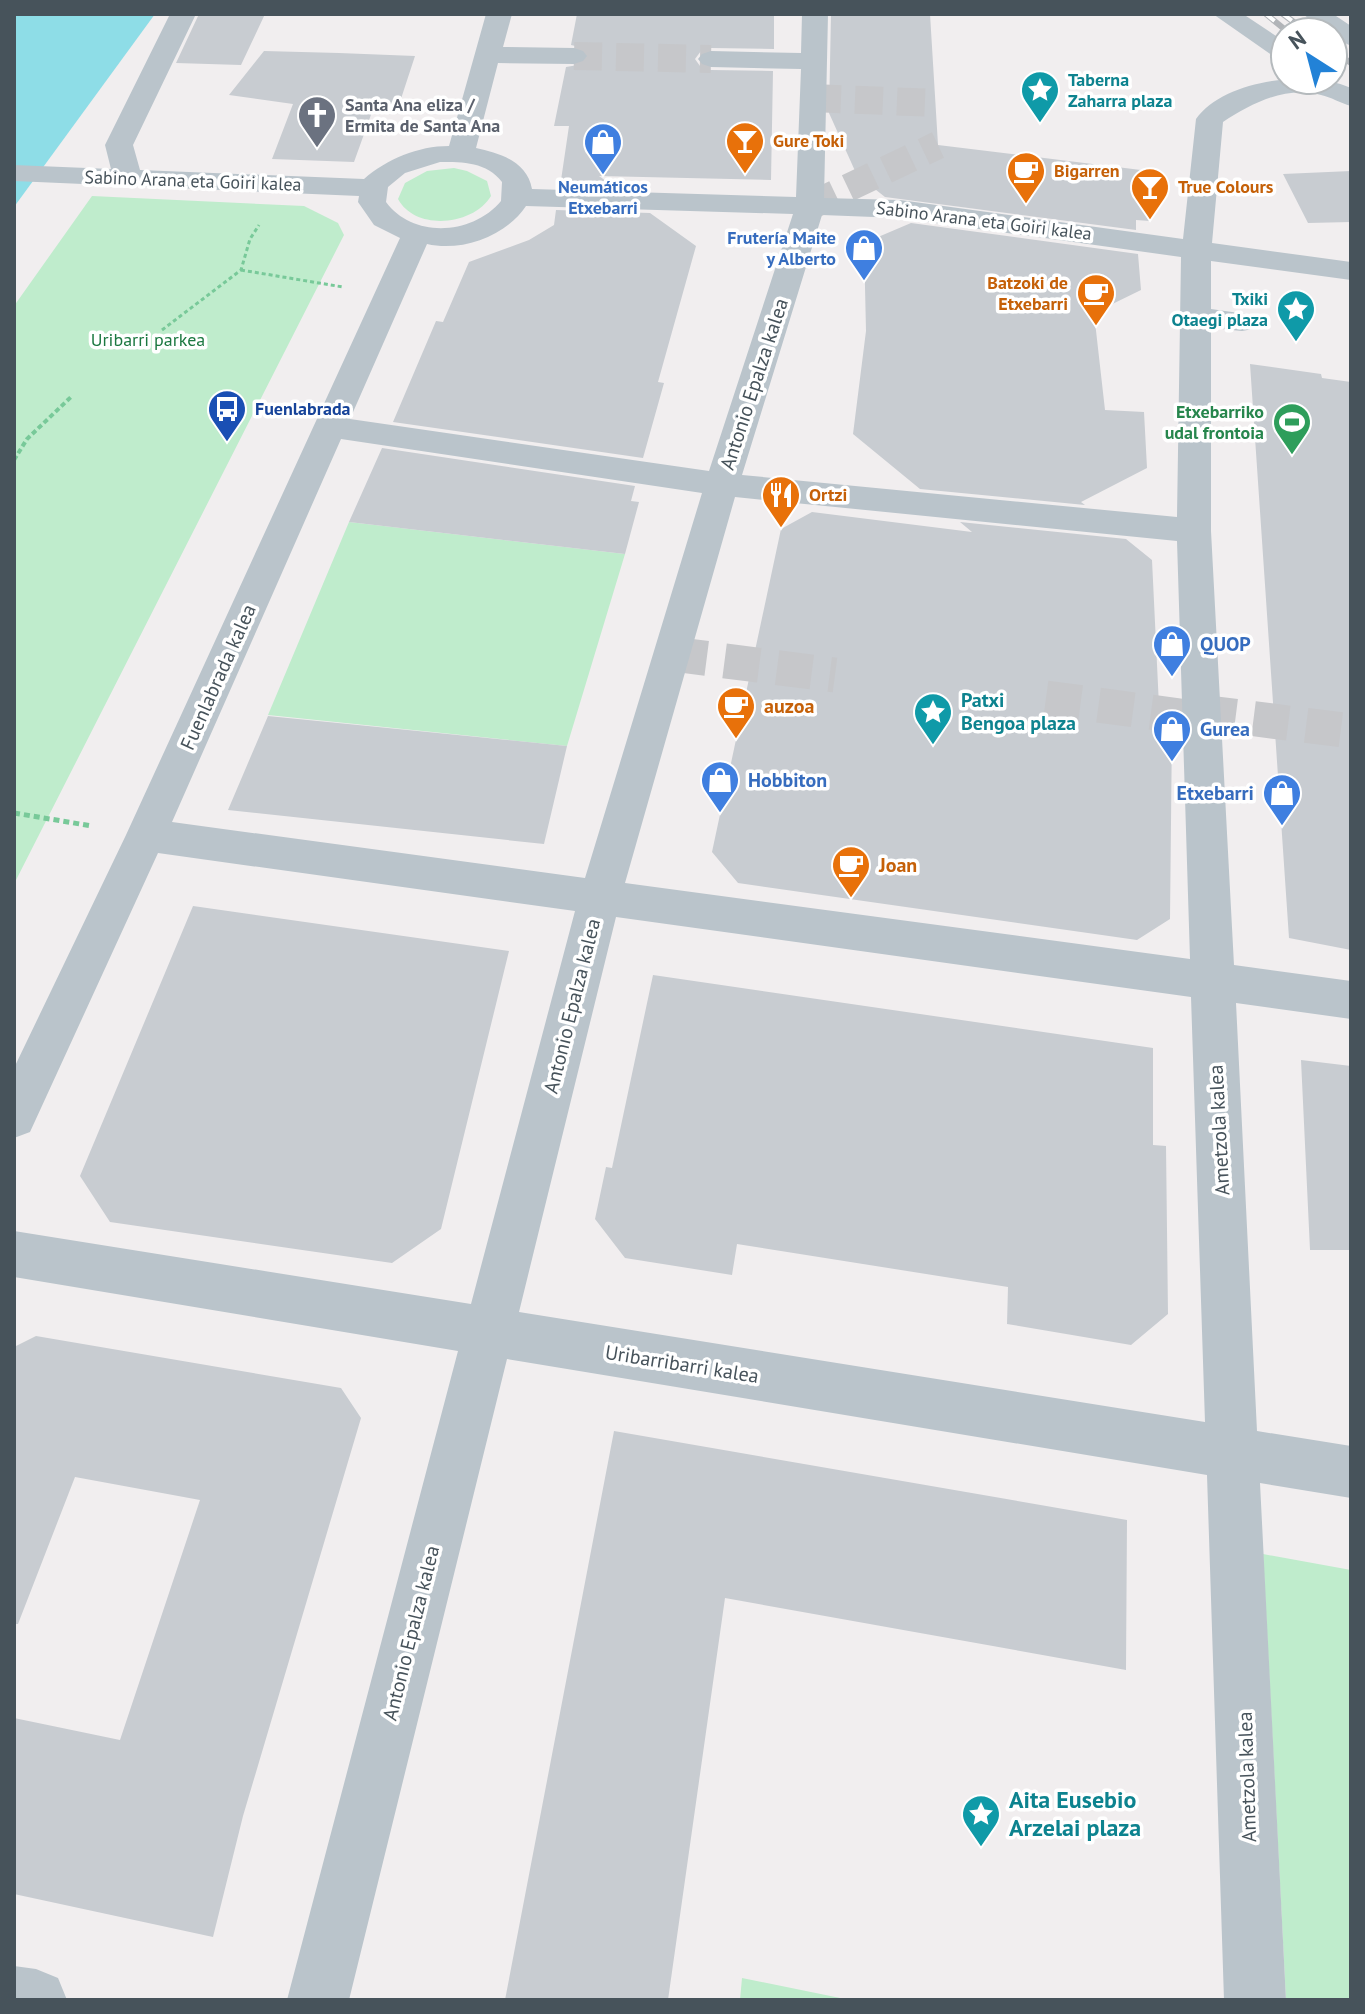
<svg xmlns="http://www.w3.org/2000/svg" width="1365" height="2014" viewBox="0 0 1365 2014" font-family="'PT Sans',sans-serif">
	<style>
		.green { fill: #bfeccc }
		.water { fill: #8edde7 }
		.building { fill: #c8ccd1 }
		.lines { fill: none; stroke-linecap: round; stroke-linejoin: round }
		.minor-tunnel-far1 { stroke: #c6c7ca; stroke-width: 28; stroke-dasharray: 28 14; stroke-linecap: butt }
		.minor-tunnel { stroke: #c6c7ca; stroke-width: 35; stroke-dasharray: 35 18; stroke-linecap: butt }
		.path-far2 { stroke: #78c999; stroke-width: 3; stroke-dasharray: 4 3; stroke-linecap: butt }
		.path-far1 { stroke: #78c999; stroke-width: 4; stroke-dasharray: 5 3; stroke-linecap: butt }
		.path { stroke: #78c999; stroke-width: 5; stroke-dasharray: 6 4; stroke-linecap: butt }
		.minor { fill: #bac4cb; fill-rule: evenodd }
		.rail-casing { stroke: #b1b4b8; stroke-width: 6 }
		.rail { stroke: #fff; stroke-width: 4; stroke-dasharray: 11; stroke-linecap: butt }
		.labels { text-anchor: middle; stroke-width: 7; stroke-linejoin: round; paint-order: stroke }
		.far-culture-label { font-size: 18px; font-weight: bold; fill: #0d838f; stroke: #fff; text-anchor: start }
		.far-worship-label { font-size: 18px; font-weight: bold; fill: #5b616d; stroke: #fff; text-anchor: start }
		.far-food-label { font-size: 18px; font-weight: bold; fill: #c56008; stroke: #fff; text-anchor: start }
		.far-street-label { font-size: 18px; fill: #47535b; stroke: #fff }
		.far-shop-label { font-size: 18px; font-weight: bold; fill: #366cbe; stroke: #fff }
		.far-park-label { font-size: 18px; fill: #1c7841; stroke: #fff }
		.far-transit-label { font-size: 18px; font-weight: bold; fill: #164399; stroke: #fff; text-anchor: start }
		.far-leisure-label { font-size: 18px; font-weight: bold; fill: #27864d; stroke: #fff; text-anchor: end }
		.street-label { font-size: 20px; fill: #47535b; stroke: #fff }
		.shop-label { font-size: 20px; font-weight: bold; fill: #366cbe; stroke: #fff; text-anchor: start }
		.culture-label { font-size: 20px; font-weight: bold; fill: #0d838f; stroke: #fff; text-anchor: start }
		.food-label { font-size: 20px; font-weight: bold; fill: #c56008; stroke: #fff; text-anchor: start }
		.near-culture-label { font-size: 24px; font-weight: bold; fill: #0d838f; stroke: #fff; text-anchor: start }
	</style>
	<rect width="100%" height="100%" fill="#f1eeef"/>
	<path class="green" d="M454,168l13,3 20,10 4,15c-17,29 -75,36 -93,3l7,-16 22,-12z
		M92,196l212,10 34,17 6,12 -330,649v-578z
		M349,522l276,32 -58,192 -299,-31z
		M1263,1554l88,16v430h-65z
		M742,1978l108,22h-110z"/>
	<path class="water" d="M14,14h141l-141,193z"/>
	<path class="building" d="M199,14h66l-24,51 -65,-2z
		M577,14h197v35l-63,-1 -10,3 -6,8 5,7 11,4 62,1 -2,109 -172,-4 18,13 -57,-2 9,-61h-15l12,-59 18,-3 6,-8 -6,-8 -13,-3z
		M831,14h99l8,131 219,27 -7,49 -14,-1v10l-251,-33 -19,-15h-6l-31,-69z
		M264,51l75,2 76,3 -19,58 -24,-2 -18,50 -82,-3 21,-55 -64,-9z
		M1351,171v51l-43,1 -25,-49z
		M556,210l94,3 46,33 -38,136 6,1 -21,75 -250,-36 43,-101 7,1 26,-60 60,-22 25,-15z
		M911,223l227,31 3,36 -47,23 11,97 39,2 3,56 -66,34 4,3 -165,-16 -67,-55 13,-103 -2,-88z
		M1250,364l71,10 1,4 29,4v568l-62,-12z
		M382,448l253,38 -4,15 8,1 -14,52 -276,-32z
		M812,512l160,20 -12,-10 166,17 26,21 8,167h12l-2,192 -33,21 -399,-57 -26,-31 69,-323z
		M268,716l299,30 -23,98 -316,-34z
		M193,906l316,45 -68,278 -49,34 -282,-41 -30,-46z
		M653,975l500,73v97l13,1 2,168 -37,31 -124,-21 1,-37 -271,-43 -5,31 -107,-17 -30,-39 11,-52 6,1z
		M1301,1060l50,6v184h-41z
		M36,1336l305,52 20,30 -118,398 -30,121 -199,-43v-176l106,22 80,-240 -125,-23 -57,147h-4v-277z
		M614,1431l513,89 -1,150 -401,-72 -57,402h-163z"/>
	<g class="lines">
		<path class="minor-tunnel-far1" d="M574,56l137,3
			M813,98l123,5
			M810,206l128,-61"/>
		<path class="minor-tunnel" d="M672,654l163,21
			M1046,698l156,21
			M1201,712l150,19"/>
		<path class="path-far2" d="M241,270l102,17
			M162,330l79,-60 9,-31 9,-14"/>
		<path class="path-far1" d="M14,460l13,-21 45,-43"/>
		<path class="path" d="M14,813l78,13"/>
		<path class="minor" d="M170,14h26l-63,131 7,25 224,9c23,-20 54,-33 85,-33l37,-132h26l-9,33 71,1 9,3 4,5 -4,5 -9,3 -76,-1 -22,85c23,5 51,13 56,41l264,8 5,-128 -90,-2 -9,-3 -4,-5 4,-5 9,-3 90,2 1,-39h26l-4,184 76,2 283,39 13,-120c28,-40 115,-50 155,-31v18c-11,-3 -20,-9 -30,-11 -35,-10 -70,9 -98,27l-11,121 139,19v18l-140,-19v48l42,6 4,7 -4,7 -11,2 -31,-3v203l23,434 117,16v38l-115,-16 21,428 94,15v52l-91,-15 26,517h-62l-17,-525 -700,-116 -158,641h-62l171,-649 -444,-74v-46l457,73 104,-393 -417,-58 -128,279 -16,6v-70l112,-233 274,-597 -26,-13 -16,-23 1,-6 -345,-15v-16l97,4 -6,-24zM440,162c23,0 47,0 62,20l-1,19c-28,34 -88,38 -115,1l2,-15 17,-14zM526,206l267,8 -84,257 -359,-52 77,-175c35,8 79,-8 99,-38zM822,215l78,3 281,39 -4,260 -435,-42zM341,439l361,54 -117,385 -413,-56zM735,497l442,44 13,418 -565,-76zM616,917l575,80 14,425 -686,-110z
			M1213,14h30l42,28v19l-9,-3z
			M1303,14h30l18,12v20l-18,-9v-5h-8z
			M14,1966l22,3 22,9 9,22h-53z"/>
		<g class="rail-casing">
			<path id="rail" d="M1266,14l22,18
				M1283,14l24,18
				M1333,51l18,12"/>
		</g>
		<use href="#rail" class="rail"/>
	</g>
	<defs>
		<g id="sight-pin" transform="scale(2)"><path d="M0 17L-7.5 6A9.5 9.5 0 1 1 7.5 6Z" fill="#0f9aa8" stroke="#fff"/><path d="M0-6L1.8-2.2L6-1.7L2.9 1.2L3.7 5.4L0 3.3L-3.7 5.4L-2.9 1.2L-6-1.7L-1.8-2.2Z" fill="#fff"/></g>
		<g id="church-pin" transform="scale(2)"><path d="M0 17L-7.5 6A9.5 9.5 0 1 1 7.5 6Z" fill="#6b7280" stroke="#fff"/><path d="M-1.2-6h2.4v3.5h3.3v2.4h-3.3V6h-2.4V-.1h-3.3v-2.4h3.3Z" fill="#fff"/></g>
		<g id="bar-pin" transform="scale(2)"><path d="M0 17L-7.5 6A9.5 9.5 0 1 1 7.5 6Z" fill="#e8710a" stroke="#fff"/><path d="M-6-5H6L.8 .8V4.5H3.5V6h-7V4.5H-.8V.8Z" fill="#fff"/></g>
		<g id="shop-pin" transform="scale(2)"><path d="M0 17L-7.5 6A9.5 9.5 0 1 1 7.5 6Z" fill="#3f7fe0" stroke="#fff"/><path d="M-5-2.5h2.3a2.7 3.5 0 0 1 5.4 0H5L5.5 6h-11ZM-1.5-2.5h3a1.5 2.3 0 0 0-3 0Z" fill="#fff"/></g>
		<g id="cafe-pin" transform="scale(2)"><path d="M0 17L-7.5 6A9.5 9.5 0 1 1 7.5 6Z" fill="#e8710a" stroke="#fff"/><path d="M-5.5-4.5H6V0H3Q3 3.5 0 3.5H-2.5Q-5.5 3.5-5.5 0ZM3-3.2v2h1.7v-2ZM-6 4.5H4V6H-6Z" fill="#fff"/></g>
		<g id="bus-pin" transform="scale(2)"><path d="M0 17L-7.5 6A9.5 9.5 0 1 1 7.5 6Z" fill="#1a4fb4" stroke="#fff"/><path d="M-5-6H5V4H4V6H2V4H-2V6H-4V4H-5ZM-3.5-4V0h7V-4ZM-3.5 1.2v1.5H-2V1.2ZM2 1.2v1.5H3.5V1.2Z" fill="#fff"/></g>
		<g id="stadium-pin" transform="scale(2)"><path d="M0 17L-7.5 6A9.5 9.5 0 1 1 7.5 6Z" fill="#2e9e5b" stroke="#fff"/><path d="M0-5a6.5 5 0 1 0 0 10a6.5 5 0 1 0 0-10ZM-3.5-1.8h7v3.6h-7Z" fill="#fff"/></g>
		<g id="restaurant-pin" transform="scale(2)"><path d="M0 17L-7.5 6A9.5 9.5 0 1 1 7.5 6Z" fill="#e8710a" stroke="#fff"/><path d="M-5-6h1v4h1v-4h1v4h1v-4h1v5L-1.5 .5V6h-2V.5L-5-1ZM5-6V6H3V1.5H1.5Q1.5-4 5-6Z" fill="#fff"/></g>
	</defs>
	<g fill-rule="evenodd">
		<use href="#sight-pin" x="1040" y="90"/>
		<use href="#church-pin" x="317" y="115"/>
		<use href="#bar-pin" x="745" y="141"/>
		<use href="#shop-pin" x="603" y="142"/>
		<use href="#cafe-pin" x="1026" y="171"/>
		<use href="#bar-pin" x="1150" y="187"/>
		<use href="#shop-pin" x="864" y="248"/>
		<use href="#cafe-pin" x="1096" y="293"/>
		<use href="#sight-pin" x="1296" y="309"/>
		<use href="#bus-pin" x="227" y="409"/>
		<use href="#stadium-pin" x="1292" y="422"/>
		<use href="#restaurant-pin" x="781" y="495"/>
		<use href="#shop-pin" x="1172" y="644"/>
		<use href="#cafe-pin" x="736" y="706"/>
		<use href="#sight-pin" x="933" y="712"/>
		<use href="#shop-pin" x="1172" y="729"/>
		<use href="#shop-pin" x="720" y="780"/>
		<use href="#shop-pin" x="1282" y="793"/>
		<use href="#cafe-pin" x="851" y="865"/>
		<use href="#sight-pin" x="981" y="1814"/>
	</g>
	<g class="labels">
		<g class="far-culture-label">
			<text x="1068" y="86">Taberna<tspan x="1068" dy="21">Zaharra plaza</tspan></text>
			<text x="1268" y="305" text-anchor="end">Txiki<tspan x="1268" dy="21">Otaegi plaza</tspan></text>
		</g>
		<g class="far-worship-label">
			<text x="345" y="111">Santa Ana eliza /<tspan x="345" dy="21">Ermita de Santa Ana</tspan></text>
		</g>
		<g class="far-food-label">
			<text x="773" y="147">Gure Toki</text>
			<text x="1054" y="177">Bigarren</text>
			<text x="1178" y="193">True Colours</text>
			<text x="1068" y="289" text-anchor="end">Batzoki de<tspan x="1068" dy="21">Etxebarri</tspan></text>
			<text x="809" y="501">Ortzi</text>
		</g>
		<g class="far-street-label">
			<text transform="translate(193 181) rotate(2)" y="6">Sabino Arana eta Goiri kalea</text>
			<text transform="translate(984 221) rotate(7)" y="6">Sabino Arana eta Goiri kalea</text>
		</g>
		<g class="far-shop-label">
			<text x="603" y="193">Neumáticos<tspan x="603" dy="21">Etxebarri</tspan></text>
			<text x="836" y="244" text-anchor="end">Frutería Maite<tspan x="836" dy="21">y Alberto</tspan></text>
		</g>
		<g class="far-park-label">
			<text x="148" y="346">Uribarri parkea</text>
		</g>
		<g class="far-transit-label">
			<text x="255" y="415">Fuenlabrada</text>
		</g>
		<g class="far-leisure-label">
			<text x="1264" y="418">Etxebarriko<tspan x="1264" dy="21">udal frontoia</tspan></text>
		</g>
		<g class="street-label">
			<text transform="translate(754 384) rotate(-72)" y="7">Antonio Epalza kalea</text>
			<text transform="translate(218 677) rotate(-66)" y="7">Fuenlabrada kalea</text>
			<text transform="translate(572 1006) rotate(-76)" y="7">Antonio Epalza kalea</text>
			<text transform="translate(1219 1130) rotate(-93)" y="7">Ametzola kalea</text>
			<text transform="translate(682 1364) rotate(9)" y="7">Uribarribarri kalea</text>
			<text transform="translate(411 1633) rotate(-76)" y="7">Antonio Epalza kalea</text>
			<text transform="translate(1247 1777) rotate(-92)" y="7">Ametzola kalea</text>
		</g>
		<g class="shop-label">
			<text x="1200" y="651">QUOP</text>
			<text x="1200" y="736">Gurea</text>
			<text x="748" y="787">Hobbiton</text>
			<text x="1254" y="800" text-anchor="end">Etxebarri</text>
		</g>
		<g class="culture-label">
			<text x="961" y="707">Patxi<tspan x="961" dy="23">Bengoa plaza</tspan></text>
		</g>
		<g class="food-label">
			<text x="764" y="713">auzoa</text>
			<text x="879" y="872">Joan</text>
		</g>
		<g class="near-culture-label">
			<text x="1009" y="1808">Aita Eusebio<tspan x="1009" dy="28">Arzelai plaza</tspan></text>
		</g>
	</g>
	<rect width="1365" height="2014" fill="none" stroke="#47535b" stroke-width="32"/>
	<g transform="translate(1309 56) rotate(324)"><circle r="38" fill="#ffffff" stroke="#b5babd" stroke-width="2"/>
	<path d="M0-6L14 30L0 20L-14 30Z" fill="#2282d7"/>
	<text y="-12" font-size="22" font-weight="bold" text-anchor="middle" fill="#47535b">N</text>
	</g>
</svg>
